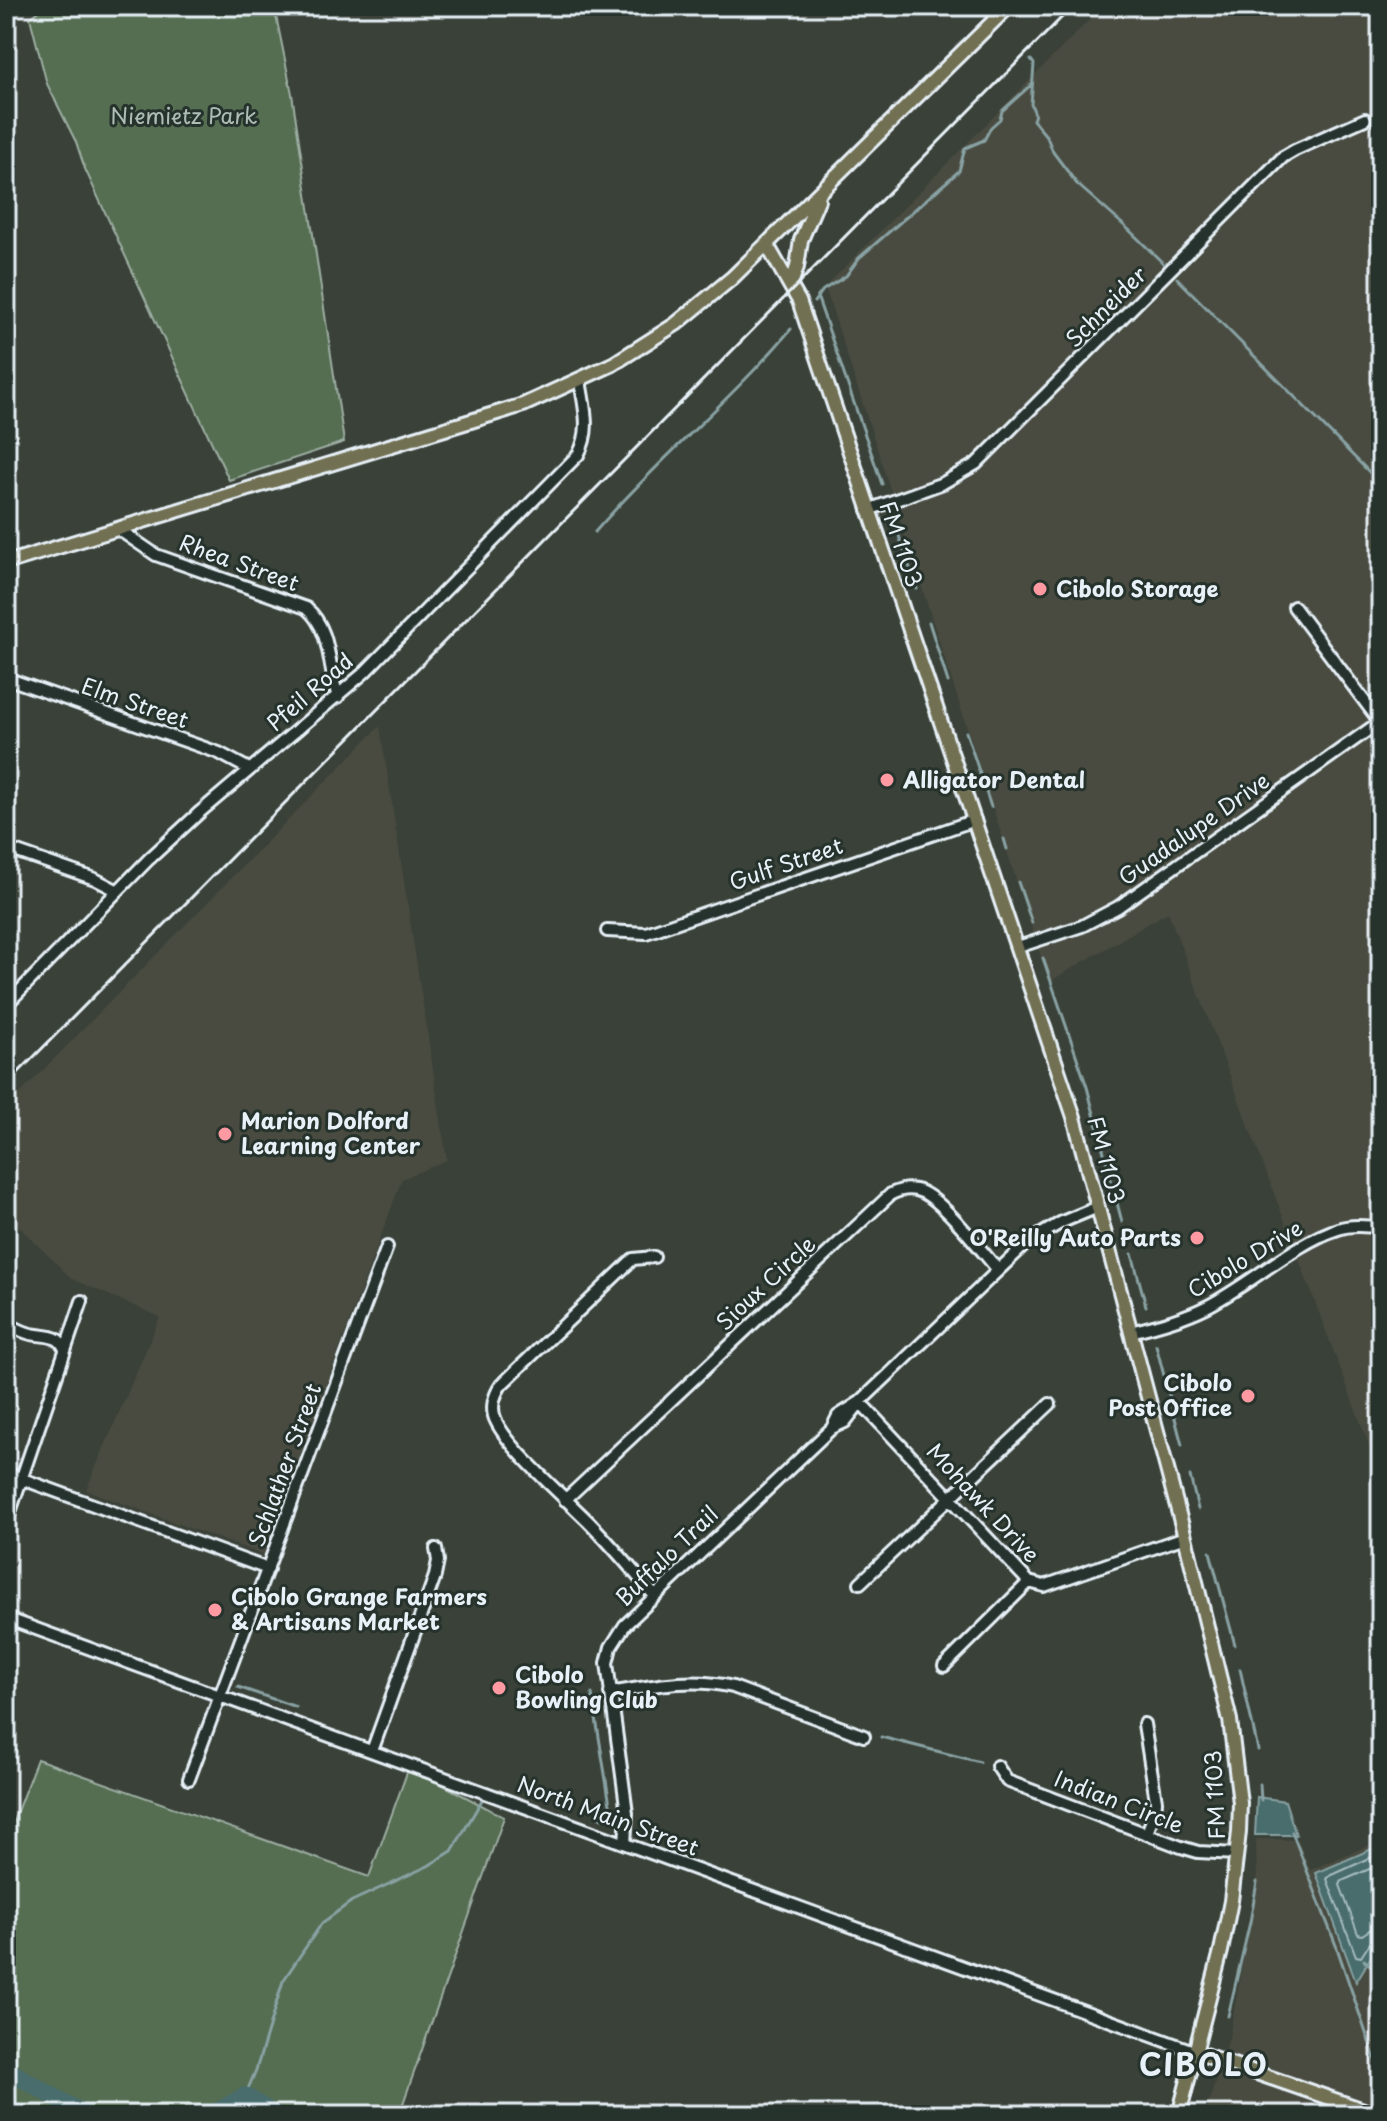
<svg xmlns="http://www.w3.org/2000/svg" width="1387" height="2121" viewBox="0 0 1387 2121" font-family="'Playpen Sans',sans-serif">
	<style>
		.built { fill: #484b40 }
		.green { fill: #556d51; stroke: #9eafa4; stroke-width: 2 }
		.water { fill: #496d6c; stroke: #89a2a4; stroke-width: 2 }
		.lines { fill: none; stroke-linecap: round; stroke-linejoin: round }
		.shore { stroke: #a8bcc0; stroke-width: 2 }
		.stream { stroke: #89a2a4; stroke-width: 3 }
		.river { stroke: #496d6c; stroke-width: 18 }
		.minor-casing { stroke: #e8f1f8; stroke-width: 16 }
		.major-casing { stroke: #e8f1f8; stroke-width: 18 }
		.minor { stroke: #26332d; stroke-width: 10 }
		.major { stroke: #716f52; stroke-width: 12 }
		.rail { stroke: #e8f1f8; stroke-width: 3 }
		.poi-dot { fill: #ff9aa2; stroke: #26332d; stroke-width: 3 }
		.labels { text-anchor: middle; stroke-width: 6; stroke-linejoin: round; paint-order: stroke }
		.park-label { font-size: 22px; fill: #adbcb5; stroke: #26332d }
		.street-label { font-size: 22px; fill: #e8f1f8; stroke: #26332d }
		.poi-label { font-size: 22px; font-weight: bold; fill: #e8f1f8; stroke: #26332d; text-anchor: start }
		.district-label { font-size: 30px; font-weight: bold; letter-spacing: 2px; fill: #e8f1f8; stroke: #26332d }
	</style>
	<rect width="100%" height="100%" fill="#3a4138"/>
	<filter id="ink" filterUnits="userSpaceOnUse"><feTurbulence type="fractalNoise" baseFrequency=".0125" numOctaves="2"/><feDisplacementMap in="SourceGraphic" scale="16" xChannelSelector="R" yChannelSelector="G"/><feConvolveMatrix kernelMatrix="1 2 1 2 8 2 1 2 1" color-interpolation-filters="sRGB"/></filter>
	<g filter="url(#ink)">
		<path class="built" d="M1103,6h278v1471l-213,-565 -119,70 -224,-695z
			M380,726l67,434 -45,19 -139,376 -177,-65 74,-173 -88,-38 -66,-65v-106z
			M1256,1839l42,1 12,30 71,-30v275h-176l24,-77 28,-156z"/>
		<path class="green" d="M46,6h228l18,88 52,348 -115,38 -144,-311 -9,-27 -29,-58 -17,-66z
			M37,1759l332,118 40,-110 95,50 -105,298h-393v-275z"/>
		<path class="water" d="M1257,1797l28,4 11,34h-41z
			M1381,1845v95l-25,42 -40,-109z"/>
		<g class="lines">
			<path class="shore" d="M1381,1853l-51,23 -3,3 29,77 5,1 11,-17 9,-3
				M1381,1864l-39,17 -2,4 18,49 4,1 9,-6 10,-2"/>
			<path class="stream" d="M1031,60l3,4 -3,40 4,10 -2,6 14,17 6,15 24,32 51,45 37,36
				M1177,278l204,206
				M818,299l64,185
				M814,302l9,-12 23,-14 13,-18 100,-87 6,-23 19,-8 7,-13 9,-8 2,-8 30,-27
				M894,521l23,68
				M595,532c61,-71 136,-131 196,-203
				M929,622l19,60
				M966,732l25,75
				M1004,839l3,10
				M1018,882l14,41
				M1043,958l44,129 35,135
				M1132,1254l14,52
				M1156,1345l26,100
				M1190,1476l8,33
				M1210,1552l25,93
				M1240,1669l18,81
				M238,1687l58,20
				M592,1694l19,117 -1,6 -10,1
				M881,1737l99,25
				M1260,1784l1,16
				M1292,1832l45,116 44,129
				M1364,1960l10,8
				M1228,2016l22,-94 7,-40
				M245,2096l11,-26 27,-89 39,-58 30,-22 76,-35 24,-15 30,-51
				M73,2115l1,-5"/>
			<path class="river" d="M6,2069l79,46
				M212,2115l33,-19 30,19"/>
			<g class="minor-casing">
				<path id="minor" d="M868,510l75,-27 33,-19 307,-307 12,-7 70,-31
					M118,529l38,26 150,53c26,21 22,60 32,89
					M1294,607l86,115
					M6,678l213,75 30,16
					M6,848l89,31 23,12
					M607,931l39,2 329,-113
					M1018,947l64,-21 36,-19 263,-186
					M6,1005l143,-146 51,-47 164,-139 214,-218c14,-25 6,-48 2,-75
					M654,1257l-21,2 -132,126c-7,10 -11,24 -5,36 13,28 68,76 92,100 23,23 44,49 66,74
					M6,1323c8,4 16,9 25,11 15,3 29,0 34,16
					M1130,1332c26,-6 52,-13 76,-25 42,-21 90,-65 132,-78 13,-5 30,-3 43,-1
					M860,1402l169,180 15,4 141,-49
					M832,1428l13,-6 14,-18
					M6,1473l262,96
					M565,1500l326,-306c10,-5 20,-7 31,-2 23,11 58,57 76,78
					M6,1524l76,-223
					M860,1583l190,-179
					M6,1618l1190,434
					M944,1666l85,-84
					M610,1693c42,-7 80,-16 123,-6l131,49
					M1144,1724l12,77 -1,11 -8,21
					M372,1751l63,-175 3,-15 -2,-12
					M997,1766l10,15 174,66 17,5 39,2
					M189,1779l198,-532
					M625,1843l2,-30 -20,-150 4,-16 14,-22 207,-197 6,-12 22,-14 168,-160 34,-20 36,-15"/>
			</g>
			<g class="major-casing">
				<path id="major" d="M767,245l32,56 275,816 111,420 45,183 10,83 -1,29 -8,69 -10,50 -42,164
					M791,284l6,-17 4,-27 17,-40
					M6,563l517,-158 90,-41 63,-40 56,-46 277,-272
					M1196,2052l182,63"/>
			</g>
			<use href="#minor" class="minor"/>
			<use href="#major" class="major"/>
			<path class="rail" d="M6,1085l1067,-1079"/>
		</g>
	</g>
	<g class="poi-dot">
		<circle cx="1040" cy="589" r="8"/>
		<circle cx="887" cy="780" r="8"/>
		<circle cx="225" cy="1134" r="8"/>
		<circle cx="1197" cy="1238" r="8"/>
		<circle cx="1248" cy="1396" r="8"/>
		<circle cx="215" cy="1610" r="8"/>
		<circle cx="499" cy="1688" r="8"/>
	</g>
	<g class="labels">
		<g class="park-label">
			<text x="184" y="124">Niemietz Park</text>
		</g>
		<g class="street-label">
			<text transform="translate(1106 307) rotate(-45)" y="8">Schneider</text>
			<text transform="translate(901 544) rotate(71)" y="8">FM 1103</text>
			<text transform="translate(239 563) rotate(20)" y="8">Rhea Street</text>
			<text transform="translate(310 692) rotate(-41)" y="8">Pfeil Road</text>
			<text transform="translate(135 703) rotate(19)" y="8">Elm Street</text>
			<text transform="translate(1194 829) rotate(-35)" y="8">Guadalupe Drive</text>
			<text transform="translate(786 864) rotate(-19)" y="8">Gulf Street</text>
			<text transform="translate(1106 1160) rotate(75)" y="8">FM 1103</text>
			<text transform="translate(1245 1259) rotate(-31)" y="8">Cibolo Drive</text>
			<text transform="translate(766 1283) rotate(-43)" y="8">Sioux Circle</text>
			<text transform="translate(285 1465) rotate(-70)" y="8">Schlather Street</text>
			<text transform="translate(983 1503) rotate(47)" y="8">Mohawk Drive</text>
			<text transform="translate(667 1556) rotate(-44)" y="8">Buffalo Trail</text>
			<text transform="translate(1215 1795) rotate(-93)" y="8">FM 1103</text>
			<text transform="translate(1119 1802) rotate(21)" y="8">Indian Circle</text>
			<text transform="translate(608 1816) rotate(20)" y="8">North Main Street</text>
		</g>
		<g class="poi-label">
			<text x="1056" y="597">Cibolo Storage</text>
			<text x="903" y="788">Alligator Dental</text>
			<text x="241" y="1129">Marion Dolford<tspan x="241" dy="25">Learning Center</tspan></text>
			<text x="1181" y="1246" text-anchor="end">O'Reilly Auto Parts</text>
			<text x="1232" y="1391" text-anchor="end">Cibolo<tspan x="1232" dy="25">Post Office</tspan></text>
			<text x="231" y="1605">Cibolo Grange Farmers<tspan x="231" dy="25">&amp; Artisans Market</tspan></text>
			<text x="515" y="1683">Cibolo<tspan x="515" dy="25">Bowling Club</tspan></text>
		</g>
		<g class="district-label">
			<text x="1204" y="2076">CIBOLO</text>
		</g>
	</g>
	<rect width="1387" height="2121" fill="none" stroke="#26332d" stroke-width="32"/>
	<rect x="16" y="16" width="1355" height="2089" fill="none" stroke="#e8f1f8" stroke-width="3" filter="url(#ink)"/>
</svg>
